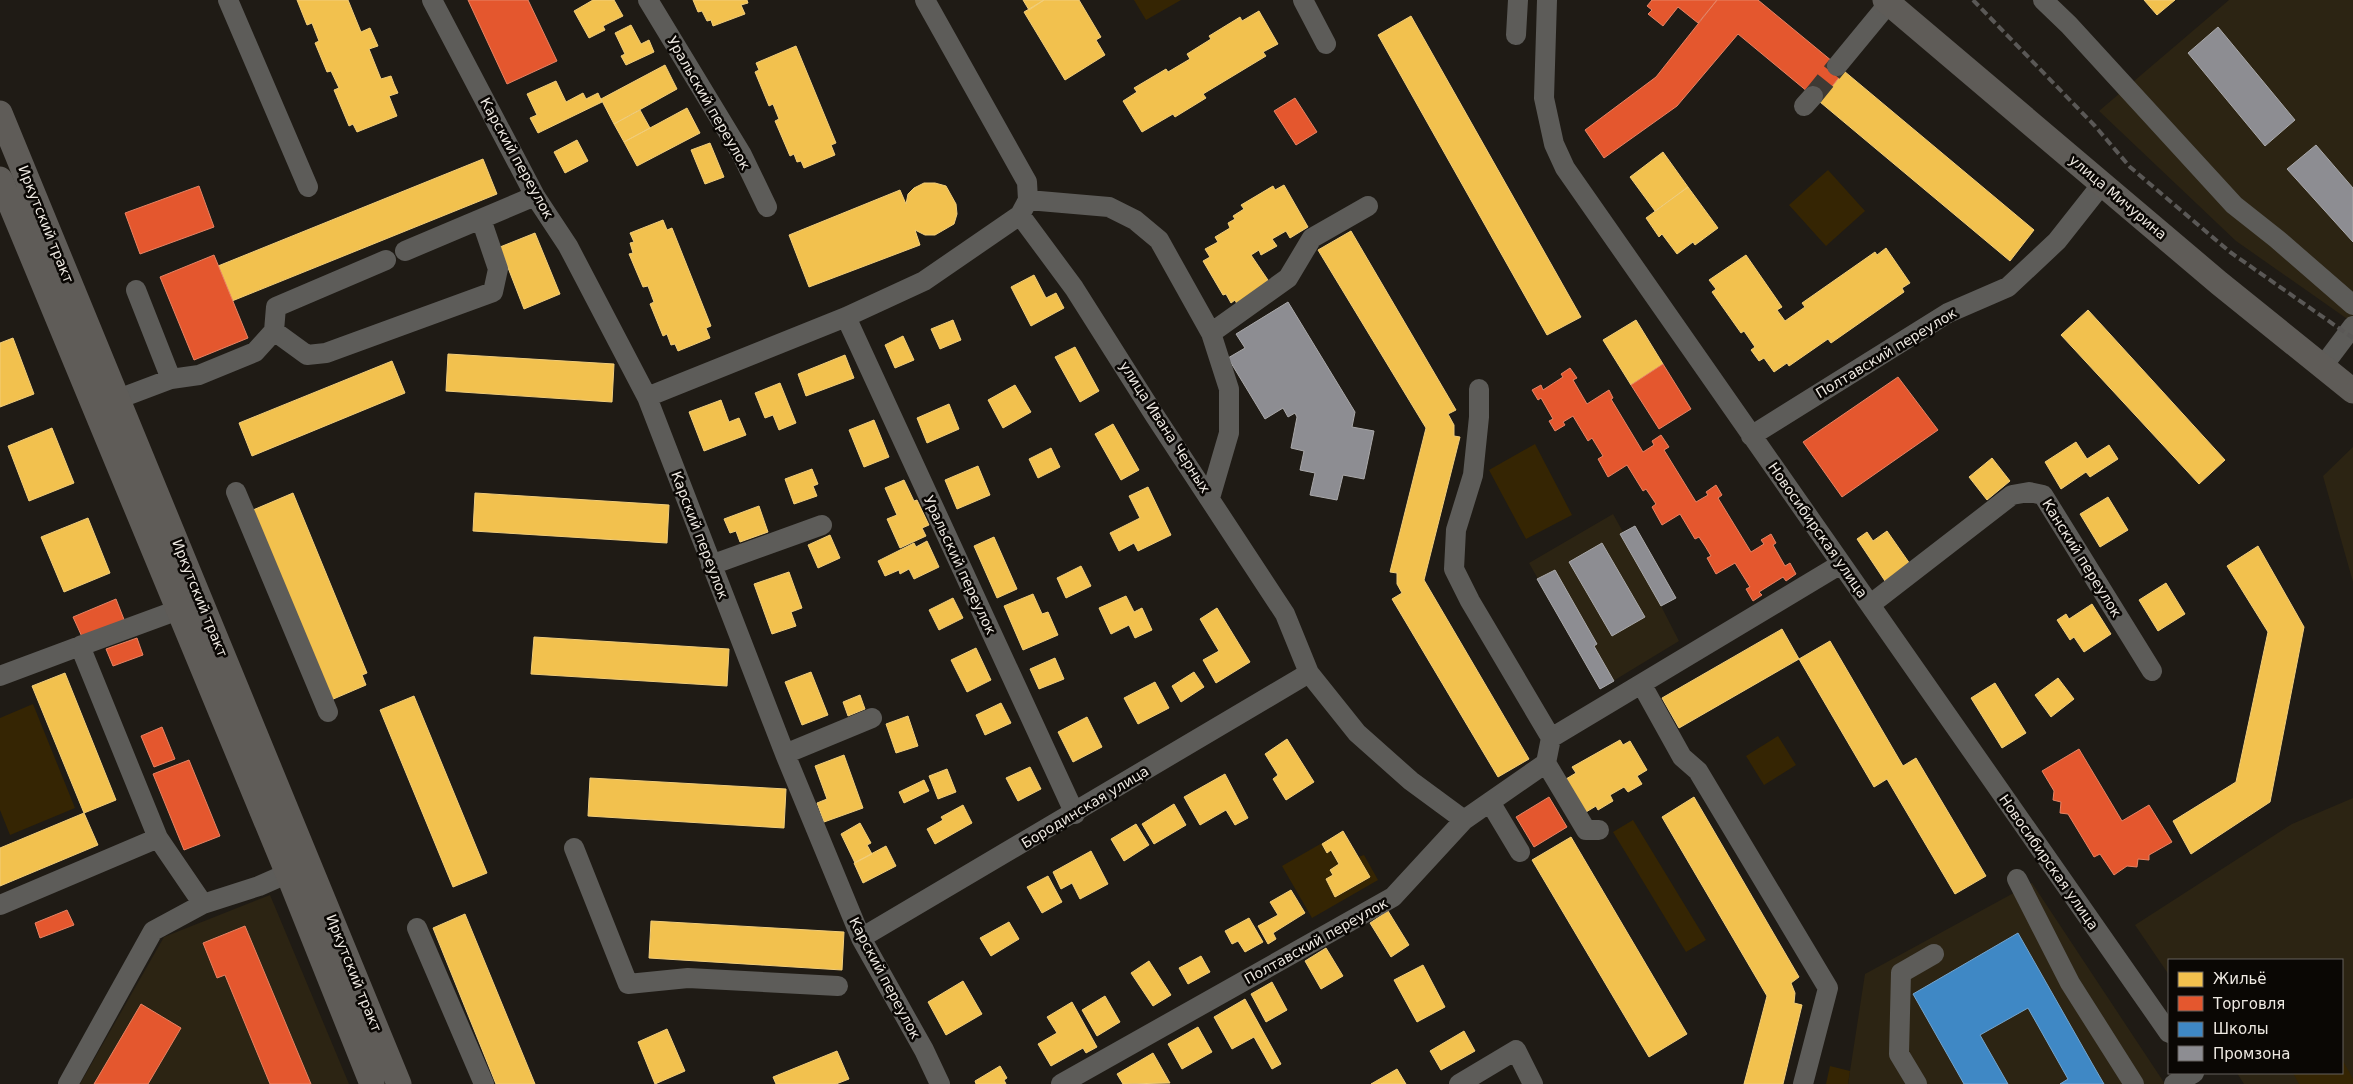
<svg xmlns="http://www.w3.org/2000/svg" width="2353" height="1084" viewBox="0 0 2353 1084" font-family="'DejaVu Sans',sans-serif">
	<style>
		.built { fill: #2c2413 }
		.green { fill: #352503 }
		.homes { fill: #f2c14e; stroke: #f1cd7a }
		.shops { fill: #e4572e; stroke: #e78364 }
		.schools { fill: #3f88c5; stroke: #74a5ce }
		.industry { fill: #8d8d92; stroke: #aaa9aa }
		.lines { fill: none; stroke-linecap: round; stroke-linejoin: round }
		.minor-tunnel { stroke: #3e3a34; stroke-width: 20; stroke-dasharray: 20 10; stroke-linecap: butt }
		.minor { stroke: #5d5c59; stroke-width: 20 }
		.major { stroke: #5f5c58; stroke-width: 25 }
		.rail { stroke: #5a5856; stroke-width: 4; stroke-dasharray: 8 4; stroke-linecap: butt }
		.labels { text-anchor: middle; stroke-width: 5; stroke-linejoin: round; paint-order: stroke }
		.street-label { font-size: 14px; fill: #eee9e2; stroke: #0a0704 }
	</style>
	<rect width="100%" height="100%" fill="#1f1b15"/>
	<path class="built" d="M2229,0h124v323l-117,-82 -137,-130z
		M2353,447v135l-30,-106z
		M1613,514l10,18 12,-6 41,72 -15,8 18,35 -79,48 -71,-126z
		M2353,798v286h-109l-7,-11h105v-113h-173v15l-34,-50 157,-101z
		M2032,883l133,201h-317l17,-110z
		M270,895l79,189h-269l84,-147z"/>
	<path class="green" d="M1134,0h47l-35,20z
		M1828,170l37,41 -39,35 -37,-41z
		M1535,444l37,71 -46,24 -37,-69z
		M33,704l42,104 -65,27 -10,-25v-92z
		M1778,736l18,29 -32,20 -18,-29z
		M1633,820l73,120 -20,12 -73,-120z
		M1343,831l15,26 6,-2 14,25 -66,38 -30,-52z
		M2342,1059l11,20v5h-54l-6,-11h49z
		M1830,1066l20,5 -2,13h-22z"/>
	<path class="homes" d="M297,0h51l13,32 9,-4 8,18 -9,3 12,30 10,-3 3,8 4,9 -9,3 8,20 -40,16 -4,-8 -4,2 -15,-36 5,-2 -8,-17 -4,1 -12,-29 4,-2 -7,-18 -5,2z
		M593,0h21l9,16 -20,10 2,4 -16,8 -15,-27z
		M693,0h54l1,3 -7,2 4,9 -32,12 -2,-6 -4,1 -5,-10 -4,1z
		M1023,0h21l-15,10z
		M1044,0h35l22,37 -5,3 9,15 -40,25 -41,-68z
		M2144,0h31l-18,15z
		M1259,11l19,33 -15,8 3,4 -63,38 3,4 -31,19 -2,-3 -31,18 -19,-31 14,-9 -3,-4 32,-19 2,3 22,-13 -3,-5 24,-15 -2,-3 31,-19 2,4z
		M1411,16l170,301 -34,18 -169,-300z
		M631,25l10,19 8,-4 5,12 -28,13 -5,-9 4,-2 -10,-21z
		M796,46l40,97 -5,2 4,10 -31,13 -3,-7 -4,1 -3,-8 -4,2 -15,-35 4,-2 -6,-15 -4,2 -14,-34 4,-2 -3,-7z
		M665,65l12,24 -63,35 -13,-25z
		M1844,71l190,159 -24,31 -190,-159z
		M556,81l10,21 17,-9 3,6 12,-6 4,9 -64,31 -8,-15 7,-3 -10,-21z
		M687,108l13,25 -63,33 -13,-24z
		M640,110l10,18 -26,14 -10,-18z
		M577,140l11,21 -23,12 -11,-21z
		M710,143l14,34 -19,7 -14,-34z
		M1663,152l25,35 -33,24 -25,-34z
		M483,159l14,35 -265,107 -14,-35z
		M924,183h11l11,3 10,18 1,10 -3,10 -19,11h-10l-10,-5 5,15 -111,42 -20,-52 111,-45 6,14 2,-10 6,-6z
		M1284,185l24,42 -18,11 -4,-7 -14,8 5,7 -16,9 -2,-5 -8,5 21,31 -34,20 -3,-6 -4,3 -5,-9 -3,1 -20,-34 7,-4 -5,-8 13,-7 -3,-5 15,-9 -2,-5 7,-4 -2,-3 11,-7 -3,-4 32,-19 2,4z
		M1688,187l30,41 -23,17 -2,-3 -16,12 -15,-20 -3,3 -13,-19z
		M663,220l4,10 5,-2 39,98 -5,2 4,10 -32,13 -3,-7 -4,1 -4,-11 -4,2 -13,-32 4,-2 -6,-16 -5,1 -14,-33 4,-1 -3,-10 4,-1 -4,-9z
		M1351,231l105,179 -8,4 6,11v11l6,1 -36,143 105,179 -31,18 -106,-178 10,-6 -5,-9v-11l-7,-1 36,-144 -108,-178z
		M535,233l25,61 -36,15 -24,-62z
		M1886,248l24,35 -8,5 2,4 -73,51 -3,-4 -39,27 -2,-3 -13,9 -10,-14 -5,3 -8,-11 4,-3 -11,-16 -3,2 -29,-41 4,-3 -7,-9 37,-25 36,52 -5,3 8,11 20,-14 -3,-4 73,-51 2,3z
		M1034,275l12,23 10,-5 8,15 -33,18 -20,-39z
		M2088,310l137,150 -26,24 -138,-149z
		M953,320l8,20 -21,9 -9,-20z
		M1636,320l27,44 -32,21 -28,-45z
		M903,336l11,24 -19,8 -10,-23z
		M13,338l21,56 -34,13v-64z
		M1075,347l24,44 -19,11 -25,-45z
		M448,354l166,10 -2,38 -166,-11z
		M845,355l9,23 -48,18 -8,-22z
		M392,361l13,32 -153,63 -13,-33z
		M780,383l16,40 -17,7 -6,-15 -8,3 -10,-25z
		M1015,385l16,27 -28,16 -15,-28z
		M721,400l8,22 10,-4 7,17 -42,16 -15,-39z
		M949,404l10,25 -32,14 -10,-25z
		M874,420l15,37 -25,10 -15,-37z
		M1113,424l26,46 -18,10 -26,-46z
		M52,428l22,55 -45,18 -21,-55z
		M2076,442l11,17 22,-14 9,14 -28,18 -4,-5 -25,17 -16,-27z
		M1051,448l9,19 -22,11 -9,-19z
		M1992,458l18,23 -23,19 -18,-23z
		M978,466l12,29 -33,14 -12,-29z
		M812,469l6,15 -5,2 4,10 -23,8 -9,-25z
		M904,480l10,21 3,-1 12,25 -7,3 4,8 -26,12 -13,-29 10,-4 -12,-27z
		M1148,487l23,48 -33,16 -4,-8 -15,8 -9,-18 30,-15 -11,-22z
		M293,493l74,180 -5,2 4,10 -35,15 -78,-190z
		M475,493l194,12 -2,38 -194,-12z
		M2108,497l20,33 -28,17 -20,-33z
		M759,506l9,26 -28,10 -4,-11 -6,2 -6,-14z
		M88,518l22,55 -46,19 -23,-55z
		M1887,531l23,33 -25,17 -28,-42 10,-7 6,9z
		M830,535l10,23 -22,10 -10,-23z
		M994,537l23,52 -20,9 -23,-52z
		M927,541l12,26 -25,12 -5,-10 -9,5 -1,-4 -14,6 -7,-15 36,-18 2,4z
		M2258,546l46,81 -34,175 -79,52 -18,-33 63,-39 32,-150 -41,-66z
		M1081,566l10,20 -25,12 -9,-20z
		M789,572l13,36 -11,4 5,14 -24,8 -18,-50z
		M2166,583l19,31 -27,17 -19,-31z
		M1033,594l9,20 6,-2 10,23 -35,15 -19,-44z
		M1126,596l8,16 8,-4 10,22 -17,8 -6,-13 -18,9 -12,-26z
		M953,598l10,20 -24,12 -10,-20z
		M2092,604l19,30 -27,18 -10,-15 -4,3 -13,-20 9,-6 3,5z
		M1217,608l33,54 -34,21 -13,-23 16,-9 -19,-32z
		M1782,629l17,30 -120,69 -17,-30z
		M534,637l195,12 -2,37 -196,-12z
		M1830,641l73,125 13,-8 70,118 -31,18 -68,-115 -13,8 -75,-128z
		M976,648l15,32 -24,12 -16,-32z
		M1055,658l9,21 -25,10 -9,-20z
		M811,672l17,43 -26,10 -17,-43z
		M1194,672l10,15 -23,15 -9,-16z
		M65,673l51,127 -32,13 -52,-127z
		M2058,678l16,21 -23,18 -16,-22z
		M1155,682l14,26 -31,16 -14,-26z
		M1995,683l31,50 -24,15 -31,-50z
		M860,695l5,14 -17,7 -5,-14z
		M414,696l73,177 -34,14 -73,-177z
		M1001,703l10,20 -26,12 -9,-20z
		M908,716l10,30 -22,7 -10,-29z
		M1087,717l15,30 -29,15 -15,-30z
		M1287,739l27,43 -28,18 -13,-21 5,-4 -13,-21z
		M1620,740l3,5 7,-4 17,29 -10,6 5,8 -14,8 -4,-5 -14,8 3,6 -15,9 -2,-4 -10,6 -20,-33 10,-6 -4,-6z
		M844,755l19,53 -39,14 -7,-19 10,-4 -12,-33z
		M1030,767l11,22 -23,12 -12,-23z
		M947,769l9,23 -18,7 -9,-23z
		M1225,774l23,44 -13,7 -9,-15 -26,15 -16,-28z
		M590,778l196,11 -2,39 -196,-12z
		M924,780l5,11 -25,12 -5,-11z
		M1694,797l105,180 -8,6 4,10 -1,10 8,2 -19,79h-39l23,-88 -105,-179z
		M1174,804l12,21 -32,19 -12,-20z
		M963,805l9,18 -37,21 -8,-15 16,-9 -2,-3z
		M84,813l14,32 -98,41v-38z
		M860,823l11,20 -4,2 5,9 -17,9 -14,-29z
		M1136,824l13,21 -25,16 -13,-22z
		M1343,831l27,46 -35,20 -9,-18 7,-4 -3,-5 9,-6 -8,-14 -4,3 -5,-9z
		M1571,837l116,197 -38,23 -117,-197z
		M886,846l10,20 -33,17 -9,-20z
		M1091,851l17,33 -28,15 -8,-16 -11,6 -8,-17z
		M1048,876l14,26 -20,11 -15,-26z
		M1291,890l14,23 -32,20 3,6 -8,5 -10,-18 20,-11 -8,-13z
		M1388,911l21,34 -18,12 -21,-34z
		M465,914l70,170h-39l-63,-156z
		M1249,918l14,24 -18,10 -7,-11 -6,3 -7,-13z
		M651,921l193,11 -2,38 -193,-12z
		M1009,922l10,17 -28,17 -11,-18z
		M1326,948l17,28 -22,13 -16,-28z
		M1201,956l9,16 -22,12 -9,-16z
		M1149,961l22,34 -18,11 -22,-33z
		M1423,965l22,42 -28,15 -23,-42z
		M963,981l19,33 -36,21 -18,-33z
		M1272,982l15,28 -21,12 -15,-28z
		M1105,996l15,26 -23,14 -15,-26z
		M1245,999l36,65 -9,5 -18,-32 -22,12 -18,-32z
		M1072,1002l25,45 -11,6 -3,-5 -32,18 -13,-22 19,-11 -10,-16z
		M1198,1027l14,25 -30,17 -14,-25z
		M667,1029l18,42 -30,13 -17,-42z
		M1464,1031l11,20 -34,19 -11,-19z
		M837,1051l12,28 -13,5h-60l-3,-7z
		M1153,1053l17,30 -47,1 -6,-10z
		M1000,1066l7,12 -3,2 2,4h-30l-1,-3z
		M1397,1069l9,15h-35z"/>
	<path class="shops" d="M468,0h60l29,61 -50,23z
		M1652,0h65l-19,23 -20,-16 -15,19 -15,-12 4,-4 -5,-4z
		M1717,0h41l86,71 -24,31 -82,-68 -61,72 -73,52 -19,-28 71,-53z
		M1295,98l22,34 -21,13 -22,-34z
		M199,186l15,41 -74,27 -15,-41z
		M214,255l34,83 -54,22 -34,-83z
		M1663,364l28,45 -32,20 -28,-44z
		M1570,368l7,10 -4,2 14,24 22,-14 4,8 -2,1 32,53 11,-7 -2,-4 9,-6 8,12 -5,3 32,52 12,-7 -2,-3 10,-7 6,10 -4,3 33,54 13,-8 -3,-4 10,-6 5,9 -3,2 12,21 5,-3 6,11 -10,7 -3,-4 -24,15 3,3 -9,6 -7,-12 4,-2 -15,-24 -19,11 -9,-16 4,-2 -6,-10 -6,-9 -4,2 -15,-25 -18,11 -10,-18 4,-3 -10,-15 -3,2 -16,-26 -19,12 -10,-18 5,-3 -11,-18 -4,3 -15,-25 -10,6 2,3 -10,6 -6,-10 4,-2 -12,-21 -3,2 -6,-10 9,-5 2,5 20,-13 -2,-3z
		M1898,377l40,53 -96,67 -39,-55z
		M116,599l9,23 -42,17 -10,-22z
		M137,638l6,17 -30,11 -7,-17z
		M162,727l13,32 -21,8 -13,-31z
		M2079,749l43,72 27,-16 23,37 -23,13v5l-11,-1 -1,8 -10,-1 -13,9 -14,-21 -6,3 -26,-43 -8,-1 1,-11 -8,-2 1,-9 -12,-20z
		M189,760l31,76 -36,14 -31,-76z
		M1549,797l18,30 -33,20 -18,-30z
		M67,910l7,15 -34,13 -5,-15z
		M245,926l66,158h-41l-45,-109 -8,3 -14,-35z
		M141,1004l40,24 -33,56h-54z"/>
	<path class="schools" d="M2018,933l75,132 11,19h-44l8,-5 -40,-71 -48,27 28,49h-44l-51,-90z"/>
	<path class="industry" d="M2218,27l77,93 -30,26 -77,-93z
		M2316,145l37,43v54l-66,-73z
		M1288,302l67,110 -3,15 22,4 -10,48 -21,-4 -6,25 -27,-5 5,-22 -15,-3 4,-19 -13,-3 6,-31 -2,-4 -7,4 -5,-9 -18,11 -37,-61 17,-10 -9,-14z
		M1635,526l41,72 -15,8 -41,-72z
		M1602,543l43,74 -33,19 -43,-74z
		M1555,570l42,74 -3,2 20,35 -14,8 -63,-110z"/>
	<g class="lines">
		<path class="minor-tunnel" d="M1813,96l24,-30"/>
		<path class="minor" d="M228,0l80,187
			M432,0l103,196 33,50 79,151 138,357 76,184 63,112 16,34
			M648,0l94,155 25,52
			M1303,0l23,44
			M1547,0l-3,98 10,46 11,24 604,865
			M2043,0l26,25 165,180 43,34 76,66
			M1516,35l2,-35
			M1837,66l52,-63
			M1804,106l9,-10
			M1028,200l81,7 26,13 24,20 52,93
			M1020,215l54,73 81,128 130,198 24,59 48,60 54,48 53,39
			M405,251l130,-55
			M136,290l35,89
			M846,317l229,497
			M274,331l33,24 19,-2 167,-61 5,-23 -17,-50
			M2323,366l30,-40
			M1479,389v28l-6,58 -17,55 -2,39 16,32 81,137 -5,25 40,67h13
			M647,397l199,-80 78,-36 96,-66 8,-15 -1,-18 -102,-182
			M118,399l53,-20 28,-4 56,-23 19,-21 2,-24 110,-47
			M1751,436l197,-123 60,-26 49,-46 45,-57
			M236,492l92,220
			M1210,498l19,-65v-44l-18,-56 77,-55 24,-40 56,-32
			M711,565l111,-40
			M1871,604l141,-109 17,-3 14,3 109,176
			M80,646l98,-36
			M0,676l80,-30 78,192
			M1642,685l40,72 16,14 130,217 -25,96
			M1551,738l290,-174
			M785,754l87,-36
			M1490,802l30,50
			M574,848l54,136 60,-6 150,8
			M2017,879l53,104 64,101
			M0,905l158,-67 45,66
			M417,928l67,156
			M861,938l448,-265
			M68,1084l85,-153 50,-27 56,-18 41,-18
			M1061,1084l332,-187 71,-77 82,-57
			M1459,1084l57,-34 17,34
			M1917,1084l-18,-30 2,-81 33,-19
			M2174,1084l20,-11"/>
		<path class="major" d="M1885,0l334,283 134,108
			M0,113l399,971
			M0,179l288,695 84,210"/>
		<path class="rail" d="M1973,0l122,126 35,41 100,85 123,86"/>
	</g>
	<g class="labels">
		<g class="street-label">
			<text transform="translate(709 103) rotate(60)" y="5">Уральский переулок</text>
			<text transform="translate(517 158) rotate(61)" y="5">Карский переулок</text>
			<text transform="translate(2118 197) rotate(40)" y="5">улица Мичурина</text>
			<text transform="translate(46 224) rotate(68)" y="5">Иркутский тракт</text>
			<text transform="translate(1886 353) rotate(-31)" y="5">Полтавский переулок</text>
			<text transform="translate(1165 427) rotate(57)" y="5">улица Ивана Черных</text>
			<text transform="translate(1818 530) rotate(55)" y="5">Новосибирская улица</text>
			<text transform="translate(700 535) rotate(69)" y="5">Карский переулок</text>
			<text transform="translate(2082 558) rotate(58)" y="5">Канский переулок</text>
			<text transform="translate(960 565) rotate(65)" y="5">Уральский переулок</text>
			<text transform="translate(200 598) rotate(68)" y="5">Иркутский тракт</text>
			<text transform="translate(1085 807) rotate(-31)" y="5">Бородинская улица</text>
			<text transform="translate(2049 862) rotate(55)" y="5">Новосибирская улица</text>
			<text transform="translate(1316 941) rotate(-29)" y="5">Полтавский переулок</text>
			<text transform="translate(354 973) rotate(68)" y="5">Иркутский тракт</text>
			<text transform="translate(885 978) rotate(62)" y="5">Карский переулок</text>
		</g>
	</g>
	<rect x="2168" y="959" width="175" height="115" fill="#0a0704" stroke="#65615d"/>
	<rect x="2178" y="972" width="25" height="15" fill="#f2c14e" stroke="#65615d"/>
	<text x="2213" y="984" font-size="15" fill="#eee9e2">Жильё</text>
	<rect x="2178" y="996" width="25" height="15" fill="#e4572e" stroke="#65615d"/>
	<text x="2213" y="1009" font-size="15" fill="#eee9e2">Торговля</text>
	<rect x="2178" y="1022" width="25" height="15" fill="#3f88c5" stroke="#65615d"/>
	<text x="2213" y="1034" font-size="15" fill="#eee9e2">Школы</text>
	<rect x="2178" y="1046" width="25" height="15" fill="#8d8d92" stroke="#65615d"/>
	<text x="2213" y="1059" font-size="15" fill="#eee9e2">Промзона</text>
</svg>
